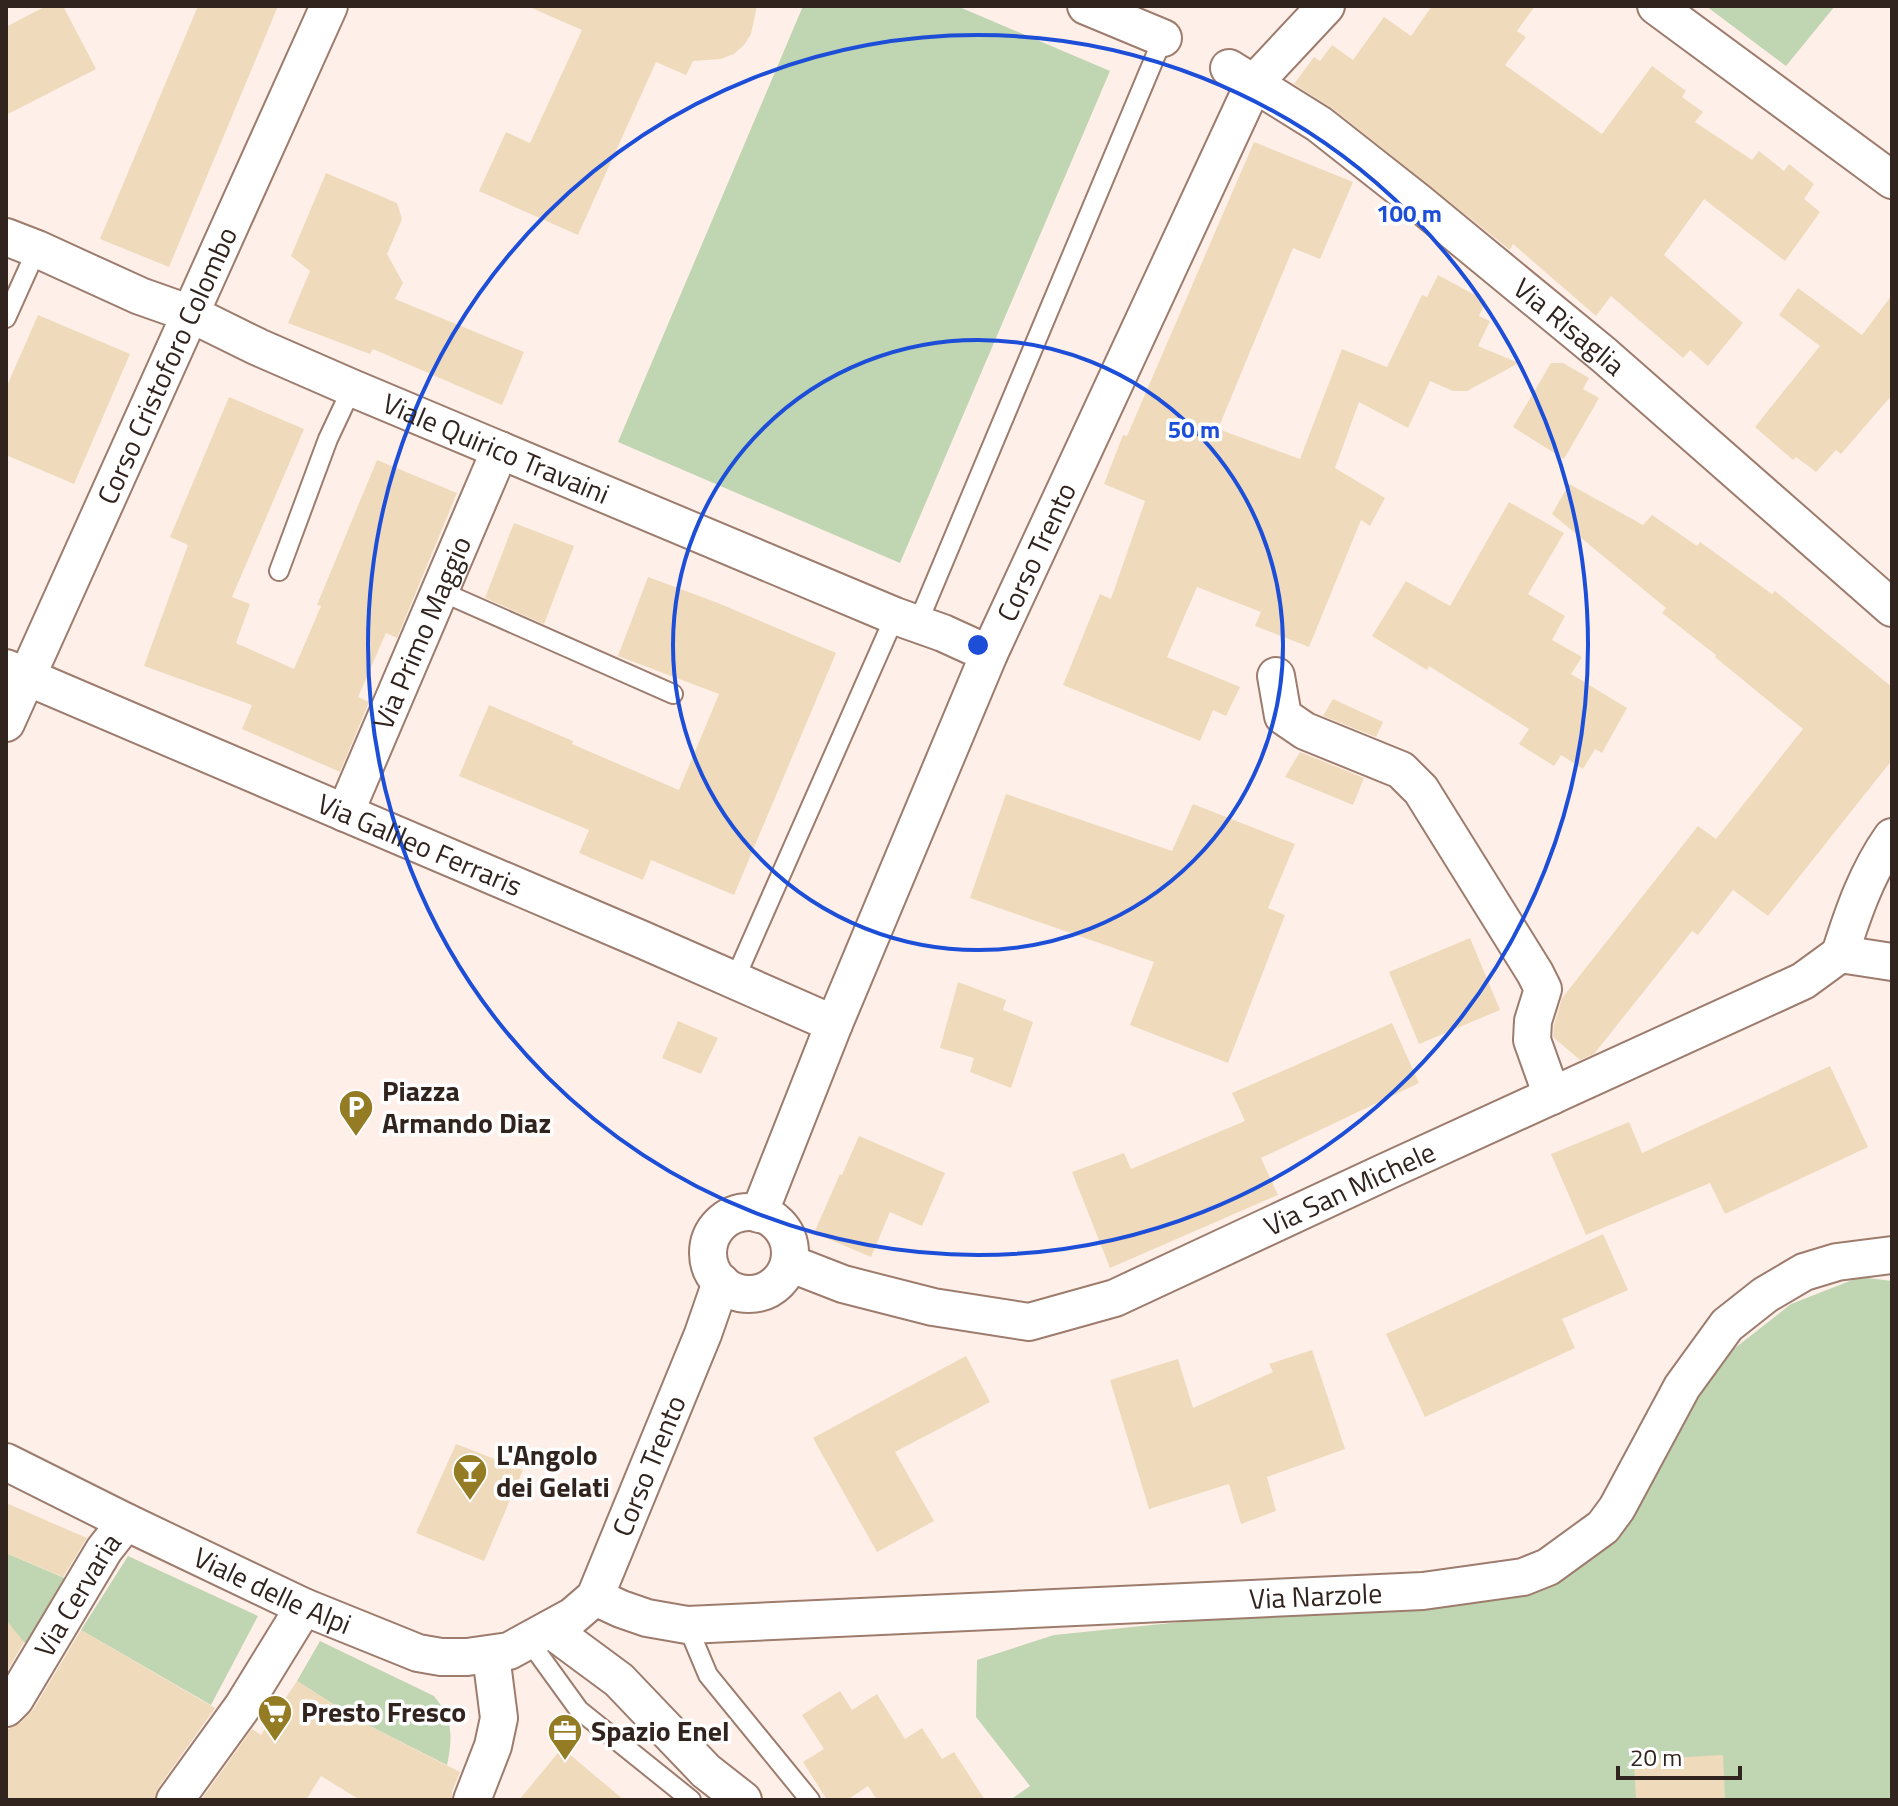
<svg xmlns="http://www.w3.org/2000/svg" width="1898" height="1806" viewBox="0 0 1898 1806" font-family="'Titillium Web',sans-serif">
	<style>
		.green { fill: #c0d5b2 }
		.building { fill: #efdbbb }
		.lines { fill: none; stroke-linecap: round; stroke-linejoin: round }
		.lane-casing { stroke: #9d7c6d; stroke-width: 22 }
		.street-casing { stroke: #9d7c6d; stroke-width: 40 }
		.lane { stroke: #fff; stroke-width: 18 }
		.street { stroke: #fff; stroke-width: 36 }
		.ring { fill: none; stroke: #1d4ed8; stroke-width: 4 }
		.labels { text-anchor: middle; stroke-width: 7; stroke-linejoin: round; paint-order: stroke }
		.street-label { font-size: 28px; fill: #31231e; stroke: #fff }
		.poi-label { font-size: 28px; font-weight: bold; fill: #31231e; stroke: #fff; text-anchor: start }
		.centre { fill: #1d4ed8; stroke: #fff; stroke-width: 4 }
		.ring-label { font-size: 24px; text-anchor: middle; font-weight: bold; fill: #1d4ed8; stroke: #fff; stroke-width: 7; stroke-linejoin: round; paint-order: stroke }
	</style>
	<rect width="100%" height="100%" fill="#ffefe9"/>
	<path class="green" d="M803,6h154l153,65 -210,492 -282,-121z
		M1706,6h129l-49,60z
		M1860,1277l32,4v519h-882l20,-14 -54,-69 1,-57 77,-25 186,-19 291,-21 86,-67 86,-155 88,-69z
		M6,1553l63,27 -44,63 -19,-15z
		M128,1556l130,60 -47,89 -130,-75z
		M320,1641l114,55c19,23 19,41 13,69l-89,-45 -61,-39z"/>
	<path class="building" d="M46,6h17l33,63 -90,46v-88z
		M198,6h80l-109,261 -69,-28z
		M527,6h230l-6,28 -7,11 -10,9 -13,5 -28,2 -7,14 -30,-13 -78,173 -99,-44 27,-59 24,11 52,-113z
		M1432,6h103l-18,25 9,6 -21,28 97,69 50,-68 34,25 -4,6 21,15 -8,10 57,38 7,-9 25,20 5,-7 25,20 -10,15 16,13 -35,49 -81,-62 -40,56 79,68 -35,43 -18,-16 -7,8 -72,-62 -15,20 -83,-72 -3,6 -178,-142 -38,-24 20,-27 6,4 12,-16 21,15 31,-43 27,19z
		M1254,142l99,40 -33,77 -27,-11 -75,181 82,30 42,-110 45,18 35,-72 5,2 11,-22 48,26 -7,15 11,5 -12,25 41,17 -52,28h-14l-23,-10 -22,47 -49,-26 -24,66 50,30 -15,28 -9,-6 -52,127 -54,-21 6,-14 -64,-25 -30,70 73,30 -14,29 -13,-6 -13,31 -137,-56 37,-91 11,5 34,-98 -41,-17 19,-49 4,1z
		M326,173l71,30 5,16 -15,35 16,29 -8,16 129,53 -22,53 -129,-56 -3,5 -82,-31 22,-52 -19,-15z
		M1798,288l64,47 30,-40v100l-51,59 -5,-4 -20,22 -20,-15 -3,3 -38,-33 65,-81 -41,-31z
		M38,315l92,39 -56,130 -68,-29v-67z
		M1551,363h12l26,15 -6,11 16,9 -35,61 -51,-32z
		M229,397l75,32 -72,168 18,7 -14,39 58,26 27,-63 -4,-1 60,-145 80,33 -60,145 -11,-5 -28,64 11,5 -29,70 -98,-43 10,-24 -108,-39 44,-121 -18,-8z
		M1569,484l74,41 9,-10 45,31 3,-4 72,52 3,-3 117,96v73l-124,156 -35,-26 -35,45 -6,-4 -98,123 -14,6 -27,-23 1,-12 8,-27 136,-172 18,13 87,-110 -88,-72 1,-2 -54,-42 4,-5 -114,-94z
		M1509,502l55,31 -36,61 37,22 -13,24 30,17 -11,17 56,34 -25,45 -7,-4 -12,20 -22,-14 -7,11 -35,-22 10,-15 -100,-63 -2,4 -55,-34 34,-55 44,25z
		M514,523l60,23 -30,78 -59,-26z
		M648,577l70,26 118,50 -102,242 -83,-35 -8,20 -64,-27 10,-23 -130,-54 30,-71 84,36 -1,3 107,46 40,-96 -101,-38z
		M1333,699l50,23 -7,15 -53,-21z
		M1300,752l64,26 -11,27 -68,-28z
		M1006,794l166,57 21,-47 102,40 -27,64 17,7 -57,148 -98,-38 24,-63 -184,-64z
		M1470,938l30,72 -81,34 -30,-72z
		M958,982l48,18 -3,10 30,12 -22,66 -41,-16 4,-14 -34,-10z
		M678,1021l40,17 -17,36 -39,-16z
		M1392,1023l27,60 -158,75 17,37 -168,73 -38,-96 52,-19 7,16 114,-48 -13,-28z
		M1830,1066l38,81 -143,67 -15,-31 -124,52 -35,-81 78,-32 13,31z
		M859,1136l86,37 -23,53 -32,-14 -19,45 -57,-24 26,-59 2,1z
		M1603,1234l25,56 -66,29 13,29 -150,69 -39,-83z
		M1312,1350l33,99 -78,28 9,34 -35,13 -12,-40 -80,25 -39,-129 68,-21 15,49 80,-36 -4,-8z
		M966,1356l24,46 -95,50 39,69 -57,31 -64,-114z
		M456,1444l67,26 -39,91 -68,-28z
		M6,1503l81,35 -24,39 -57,-24z
		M6,1620l18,22 -18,31z
		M81,1630l134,78 -57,80 -4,12h-148v-70l14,-7 13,-13z
		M297,1681l61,39 102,52 -8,20v8h-92l-39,-24 -15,24h-105l51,-71 9,6z
		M840,1691l12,19 25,-16 28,45 17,-11 20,31 12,-7 31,48h-108l-9,-14 -21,14h-20l-24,-38 21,-13 -22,-34z
		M562,1748l62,52h-105z
		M1723,1755l2,45h-89l-2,-40z"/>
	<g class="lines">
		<g class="lane-casing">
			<path id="lane" d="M6,318l31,-69
				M279,571l49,-132 24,-51
				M440,591l233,103
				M917,625l246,-587
				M734,981l161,-365
				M687,1625l21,50 102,125
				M529,1641l50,69 112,90"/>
		</g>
		<g class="street-casing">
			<g id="street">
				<path d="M1086,6l77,32"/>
				<path d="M1656,6l236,174"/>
				<path id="s1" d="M1229,68l90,56 99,78 186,153 288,253"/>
				<path id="s2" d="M6,237l31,12 103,47 51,18 67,33 94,41 543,228 48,17 46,21"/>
				<path id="s3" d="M6,668l637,272 191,84"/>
				<path d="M1276,676l7,40 22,15 96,39 20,20 114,183 8,16 -10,32 -1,19 20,56"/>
				<path id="s4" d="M6,723l323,-717"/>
				<path id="s5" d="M345,813l155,-363"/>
				<path d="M1840,954c13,-41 27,-82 52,-117"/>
				<circle cx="749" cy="1253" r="41"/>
				<path id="s6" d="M759,1214l75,-190 155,-370 265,-571 72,-77"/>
				<path id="s7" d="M789,1263l54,21 90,23 96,15 86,-24 270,-126 418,-191 37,-27 52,8"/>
				<path id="s8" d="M6,1462l120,60 178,85 114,46 23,4h26l42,-6 64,-35 22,-19 108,-263 18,-52"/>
				<path id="s9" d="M595,1597l26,12 26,9 40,7 736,-34 100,-14 25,-10 55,-40 14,-19 65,-121 45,-62 38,-30 39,-23 33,-10 55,-7"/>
				<path d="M550,1629l69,51 87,91 37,29"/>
				<path id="s10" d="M6,1708l9,-9 89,-149 22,-28"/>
				<path d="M175,1800l68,-94 61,-99"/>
				<path d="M472,1800l21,-54 6,-28 -8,-63"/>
			</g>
		</g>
		<use href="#lane" class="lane"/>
		<use href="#street" class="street"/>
	</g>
	<g class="ring">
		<circle cx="978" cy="645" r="305"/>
		<circle cx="978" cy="645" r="610"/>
	</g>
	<defs>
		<g id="parking-pin" transform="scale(1.8)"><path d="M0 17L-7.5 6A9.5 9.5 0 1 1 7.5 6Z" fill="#947c24" stroke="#fff"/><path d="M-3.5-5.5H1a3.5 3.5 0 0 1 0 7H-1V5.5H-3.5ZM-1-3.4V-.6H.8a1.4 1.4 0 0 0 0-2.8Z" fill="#fff"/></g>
		<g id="bar-pin" transform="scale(1.8)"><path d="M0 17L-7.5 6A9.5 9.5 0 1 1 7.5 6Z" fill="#947c24" stroke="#fff"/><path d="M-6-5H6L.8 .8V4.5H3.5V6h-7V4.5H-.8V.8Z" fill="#fff"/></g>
		<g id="supermarket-pin" transform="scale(1.8)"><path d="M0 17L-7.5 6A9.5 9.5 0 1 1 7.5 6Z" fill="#947c24" stroke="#fff"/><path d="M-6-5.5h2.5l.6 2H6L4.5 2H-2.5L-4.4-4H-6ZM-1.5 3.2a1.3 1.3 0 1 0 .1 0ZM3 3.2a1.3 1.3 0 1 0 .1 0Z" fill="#fff"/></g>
		<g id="office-pin" transform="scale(1.8)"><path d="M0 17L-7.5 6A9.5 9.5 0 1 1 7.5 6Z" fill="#947c24" stroke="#fff"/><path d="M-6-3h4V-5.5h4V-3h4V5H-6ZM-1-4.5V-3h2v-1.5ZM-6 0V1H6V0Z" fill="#fff"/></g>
	</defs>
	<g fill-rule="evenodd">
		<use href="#parking-pin" x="356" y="1107"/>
		<use href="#bar-pin" x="470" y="1471"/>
		<use href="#supermarket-pin" x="275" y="1712"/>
		<use href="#office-pin" x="565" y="1731"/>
	</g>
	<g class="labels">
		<g class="street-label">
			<text dy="10" stroke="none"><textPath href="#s1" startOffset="428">Via Risaglia</textPath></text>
			<text dy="10" stroke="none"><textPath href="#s4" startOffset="392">Corso Cristoforo Colombo</textPath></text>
			<text dy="10" stroke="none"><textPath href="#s2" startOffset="534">Viale Quirico Travaini</textPath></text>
			<text dy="10" stroke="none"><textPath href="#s6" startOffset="718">Corso Trento</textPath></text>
			<text dy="10" stroke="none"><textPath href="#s5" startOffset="196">Via Primo Maggio</textPath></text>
			<text dy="10" stroke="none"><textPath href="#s3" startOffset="450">Via Galileo Ferraris</textPath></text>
			<text dy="10" stroke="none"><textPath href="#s7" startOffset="596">Via San Michele</textPath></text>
			<text dy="10" stroke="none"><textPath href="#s8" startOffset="790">Corso Trento</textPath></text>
			<text dy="10" stroke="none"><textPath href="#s8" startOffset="296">Viale delle Alpi</textPath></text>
			<text dy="10" stroke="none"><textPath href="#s10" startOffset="134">Via Cervaria</textPath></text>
			<text dy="10" stroke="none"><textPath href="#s9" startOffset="726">Via Narzole</textPath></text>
		</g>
		<g class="poi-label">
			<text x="382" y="1101">Piazza<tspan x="382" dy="32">Armando Diaz</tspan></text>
			<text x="496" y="1465">L'Angolo<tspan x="496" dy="32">dei Gelati</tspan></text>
			<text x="301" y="1722">Presto Fresco</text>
			<text x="591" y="1741">Spazio Enel</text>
		</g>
	</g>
	<circle cx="978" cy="645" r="12" class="centre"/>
	<g class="ring-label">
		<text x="1409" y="222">100 m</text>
		<text x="1194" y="438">50 m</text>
	</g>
	<rect width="1898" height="1806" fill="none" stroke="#31231e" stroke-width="16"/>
	<path d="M1618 1766v12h122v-12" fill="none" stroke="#31231e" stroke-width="4"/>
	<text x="1630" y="1766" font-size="24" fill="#31231e" stroke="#ffffff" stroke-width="6" paint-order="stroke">20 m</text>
</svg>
